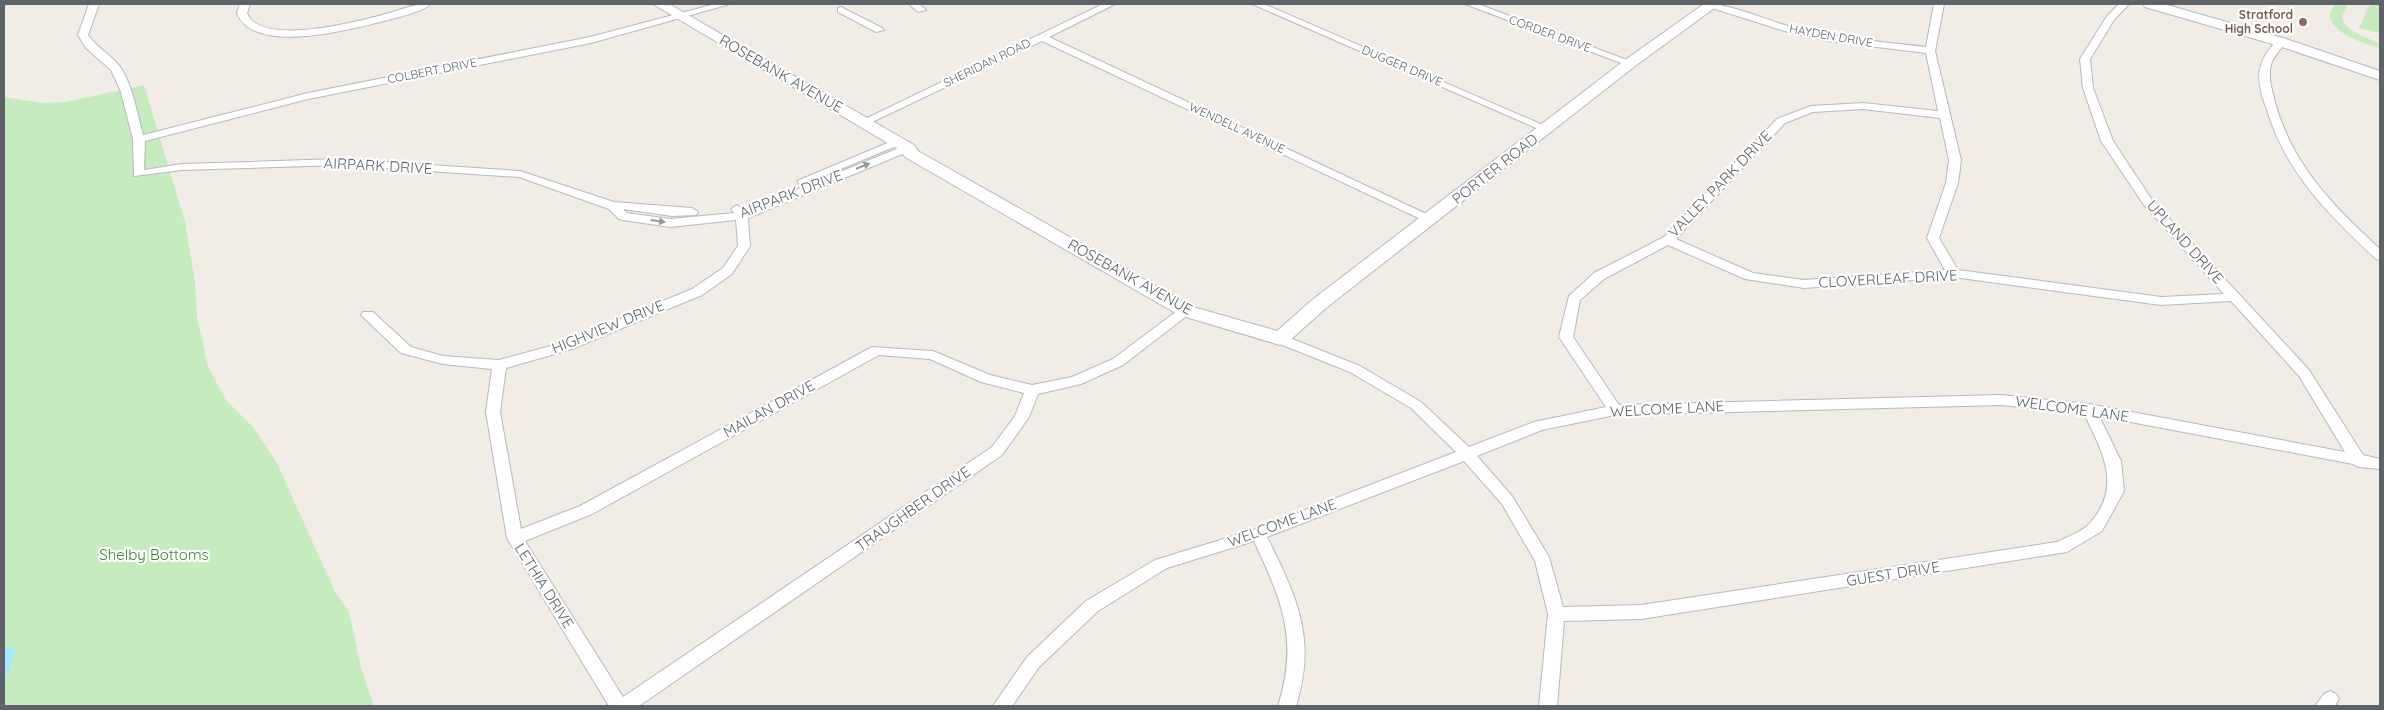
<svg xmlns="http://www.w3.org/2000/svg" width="2384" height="710" viewBox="0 0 2384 710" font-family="Quicksand,sans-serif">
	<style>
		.green { fill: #c6ebbf }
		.water { fill: #a7e6ff }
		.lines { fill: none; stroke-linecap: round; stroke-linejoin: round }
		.street-casing { stroke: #b6b9bd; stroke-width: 2 }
		.secondary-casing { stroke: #b4babe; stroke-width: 2 }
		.street { fill: #fff; fill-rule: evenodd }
		.secondary { fill: #fff; fill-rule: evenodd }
		.oneway { fill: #969a9c }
		.education-dot { fill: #8d6e63; stroke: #fff; stroke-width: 2 }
		.labels { text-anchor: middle; stroke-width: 4.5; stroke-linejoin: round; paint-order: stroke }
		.far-education-label { font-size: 12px; font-weight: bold; fill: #785e54; stroke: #fff; text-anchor: end }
		.far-street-label { font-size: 12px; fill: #5d6367; stroke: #fff }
		.street-label { font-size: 15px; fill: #5d6367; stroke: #fff }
		.park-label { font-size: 15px; fill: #36872c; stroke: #fff }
	</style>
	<rect width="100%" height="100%" fill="#f1ece5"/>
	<path class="green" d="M2334,4h14l-6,12 1,6 11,10 26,12v4c-17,-5 -45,-13 -51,-32z
		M2370,4h10v29l-21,-5z
		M144,85l41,137 10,60 2,35 11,49 17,33 29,29 23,35 58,129 14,20 12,56 13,38h-370v-609l37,6 25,-1z"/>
	<path class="water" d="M4,647l12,2 -12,35z"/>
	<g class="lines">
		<g class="street-casing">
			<path id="street" d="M89,4h10l-11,31c9,13 24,20 33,33 12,19 16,45 22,67l165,-42 282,-56 125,-33h15l-139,39 -283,56 -163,42 -1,29 38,-6 157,-5 181,12 94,31 78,6 6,4 -2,3 -24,1 -49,-7 4,4 43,6 64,-6 -3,-4 6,-4 7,6 160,-65h8v4l-164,68 2,28 -18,28 -30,21 -130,54 -66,19 -6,44 21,117 59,-23 292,-159 61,4 57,24 42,10 40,-8 41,-18 68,-51h10l2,3 -70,54 -42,19 -43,10 -9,23 -27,38 -363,251h-30l-102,-168 -21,-126 6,-43 -49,-5 -42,-11 -40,-38 2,-3h10l38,35 32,9 56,4 63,-17 130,-54 31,-21 15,-22 -2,-26 -66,7 -47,-7 -4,-1 -10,-10 -90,-32 -180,-12 -157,5 -48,6 -1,-37 -13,-50 -9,-19 -25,-22 -8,-13zM879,355l51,4 51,23 43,11 -9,23 -23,31 -369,250 -98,-156 67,-27z
				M240,4h10l-3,9c13,34 109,9 135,2 16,-4 32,-12 49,-11 -11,9 -33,13 -47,17 -32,8 -131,35 -147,-8z
				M909,4h10l7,6 -8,2z
				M1103,4h12l-66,33 388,182 -6,4 -4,-1 -385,-181 -174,83 -4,1 -5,-3z
				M1252,4h12l288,125 -1,2h-8z
				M1465,4h13l157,59 -5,3 -4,-1z
				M1699,4c32,-2 66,17 97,24 43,10 86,14 130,19l8,-43h10l-9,47 26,109 -3,23 -19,55 19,32 203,27 63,-3 -80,-89 -43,-64 -18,-53 -3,-29 27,-43 12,-12h10l-15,16 -24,39 3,29 20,53 39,59 157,170 54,85 17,4v10l-21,-2 -6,-3 -254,-48 22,45 3,30 -22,40 -35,21 -426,67 -77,2 -7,85h-18l9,-92 -13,-53 -33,-57 -38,-43 -197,76c30,60 50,102 29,169h-18c21,-66 4,-105 -24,-165l-87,27 -69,43 -59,56 -27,39h-19l34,-49 59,-56 69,-41 98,-30 203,-78 -45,-44 -61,-36 -75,-30 -2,-3 2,-3h10l75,30 61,36 48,45 65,-25 72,-15 -47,-70 10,-41 25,-23 70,-36 113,-118 34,-13 52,-3 75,8 -12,-58 -99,-12 -39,-9zM1863,109l77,9 9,42 -3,23 -19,55 18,32 -141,10 -51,-7 -77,-34 109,-116 28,-11zM1668,245l77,34 59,9 149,-11 208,28 70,-4 68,75 46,76 -256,-48 -88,-9 -382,10 -46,-68 7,-37 24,-21zM2001,405l83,8c17,38 39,71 7,109 -7,9 -24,15 -34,20l-416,63 -78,2 -14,-50 -37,-61 -35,-40 65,-26 73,-15z
				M841,7l41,21 2,2 -8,2 -38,-20v-4z
				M2281,39l5,3c-5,7 -12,14 -15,22 -3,11 0,23 3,34 16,65 59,108 106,151v11l-4,-1c-47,-44 -90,-86 -109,-149 -5,-13 -11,-31 -6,-45 3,-10 10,-18 16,-25z
				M897,139l4,1v4l-94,39h-8l-2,-2z
				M2330,691l6,3 3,5 -4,7h-20l9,-12z"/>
		</g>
		<g class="secondary-casing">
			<path id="secondary" d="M653,4h16l245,141 4,6 275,156 84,24 35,-31 313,-240 79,-56h16l-85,62 -309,242 -39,35 -7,2 -101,-30 -274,-158 -4,-6z
				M2143,4h21l122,35 94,32v9l-104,-35 -131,-38z"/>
		</g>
		<use href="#street" class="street"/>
		<use href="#secondary" class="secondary"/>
	</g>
	<defs><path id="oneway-solid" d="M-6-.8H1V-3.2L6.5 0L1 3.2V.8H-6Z" transform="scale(1.25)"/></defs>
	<g class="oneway">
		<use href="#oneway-solid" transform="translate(863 166) rotate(-22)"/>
		<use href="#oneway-solid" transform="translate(658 221) rotate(8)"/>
	</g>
	<circle class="education-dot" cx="2303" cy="22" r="5"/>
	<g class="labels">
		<g class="far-education-label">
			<text x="2293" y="19">Stratford<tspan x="2293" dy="14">High School</tspan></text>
		</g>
		<g class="far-street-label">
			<text transform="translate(1550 34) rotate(20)" y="4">CORDER DRIVE</text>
			<text transform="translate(1831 36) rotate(10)" y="4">HAYDEN DRIVE</text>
			<text transform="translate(987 63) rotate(-26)" y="4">SHERIDAN ROAD</text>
			<text transform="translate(1402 66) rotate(23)" y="4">DUGGER DRIVE</text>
			<text transform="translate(432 71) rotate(-11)" y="4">COLBERT DRIVE</text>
			<text transform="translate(1237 128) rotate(25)" y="4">WENDELL AVENUE</text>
		</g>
		<g class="street-label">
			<text transform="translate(781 74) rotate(30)" y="5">ROSEBANK AVENUE</text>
			<text transform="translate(378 166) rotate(3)" y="5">AIRPARK DRIVE</text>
			<text transform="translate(1495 169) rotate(-38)" y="5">PORTER ROAD</text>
			<text transform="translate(1720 184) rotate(-46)" y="5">VALLEY PARK DRIVE</text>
			<text transform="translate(791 194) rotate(-21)" y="5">AIRPARK DRIVE</text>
			<text transform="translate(2185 242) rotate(48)" y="5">UPLAND DRIVE</text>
			<text transform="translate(1130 277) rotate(29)" y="5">ROSEBANK AVENUE</text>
			<text transform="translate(1888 279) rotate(-3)" y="5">CLOVERLEAF DRIVE</text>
			<text transform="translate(608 327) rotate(-22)" y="5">HIGHVIEW DRIVE</text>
			<text transform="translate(769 409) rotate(-29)" y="5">MAILAN DRIVE</text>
			<text transform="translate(1667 409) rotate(-3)" y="5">WELCOME LANE</text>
			<text transform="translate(2072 409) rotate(8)" y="5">WELCOME LANE</text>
			<text transform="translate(913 509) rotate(-35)" y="5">TRAUGHBER DRIVE</text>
			<text transform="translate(1282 523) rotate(-20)" y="5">WELCOME LANE</text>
			<text transform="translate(1893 574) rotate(-9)" y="5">GUEST DRIVE</text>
			<text transform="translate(544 586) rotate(58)" y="5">LETHIA DRIVE</text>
		</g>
		<g class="park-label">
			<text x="154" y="560">Shelby Bottoms</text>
		</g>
	</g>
	<rect width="2384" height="710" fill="none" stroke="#5d6367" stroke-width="10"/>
</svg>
